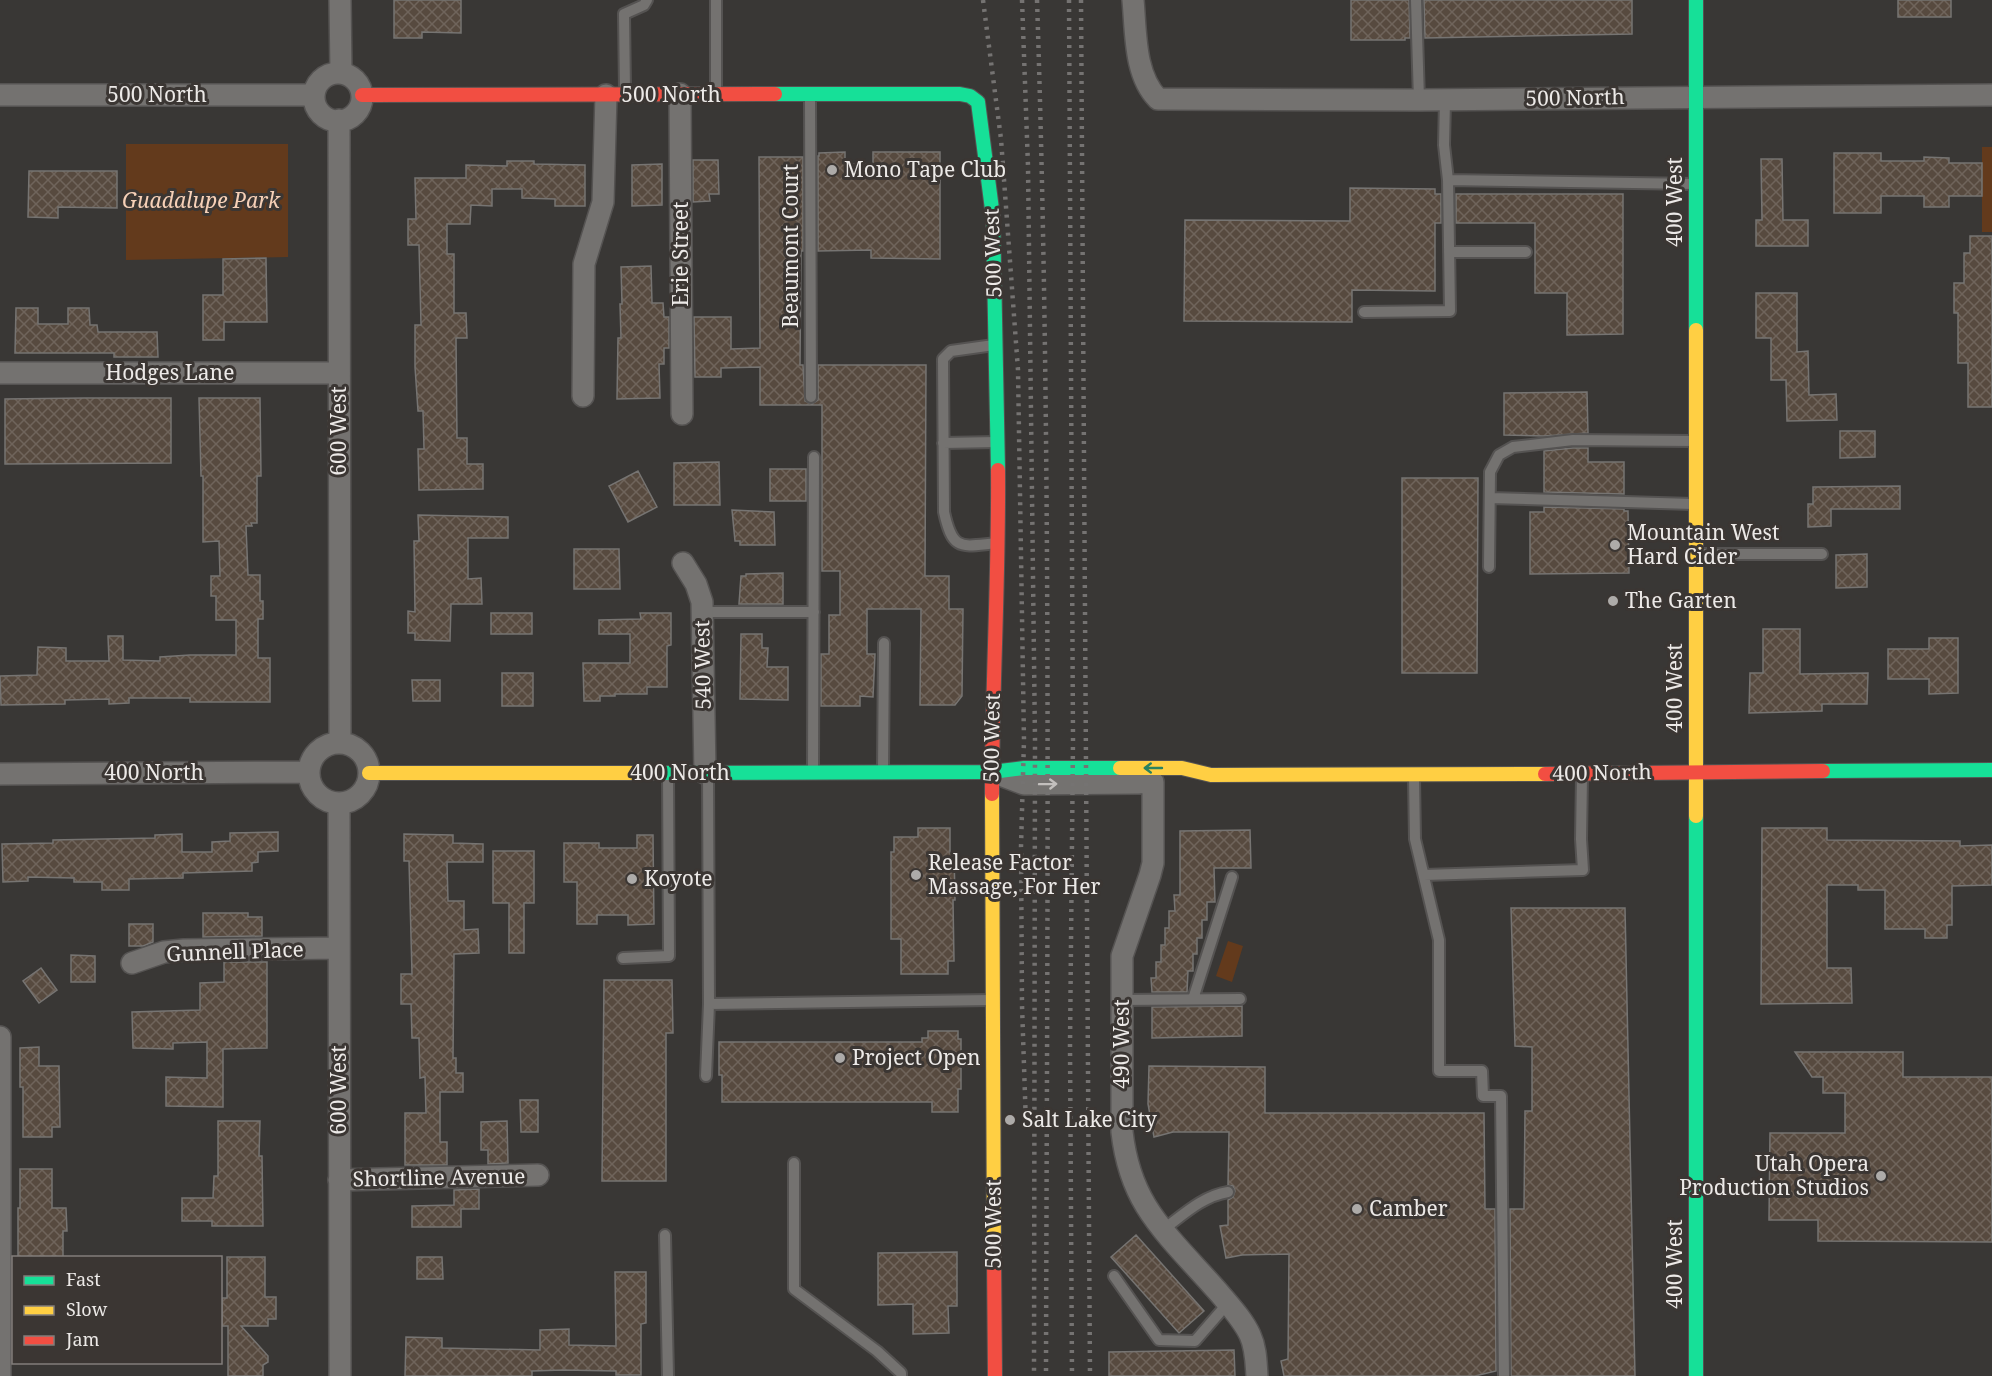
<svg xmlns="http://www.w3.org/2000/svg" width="1992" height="1376" viewBox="0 0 1992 1376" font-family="'Noto Serif',serif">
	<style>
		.park { fill: #633a1c }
		.building { fill: url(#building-cross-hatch); stroke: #767472; stroke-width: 1.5 }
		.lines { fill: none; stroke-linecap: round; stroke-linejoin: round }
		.lane-casing { stroke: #555352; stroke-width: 14 }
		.street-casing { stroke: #555352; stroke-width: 24 }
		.fast-casing { stroke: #555352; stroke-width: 16 }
		.slow-casing { stroke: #555352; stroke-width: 16 }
		.jam-casing { stroke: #555352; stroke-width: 16 }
		.lane { stroke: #747270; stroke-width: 10 }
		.street { stroke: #747270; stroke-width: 21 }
		.fast { stroke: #16e098; stroke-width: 14 }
		.slow { stroke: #ffcf43; stroke-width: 14 }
		.jam { stroke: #f24e42; stroke-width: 14 }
		.rail { stroke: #757372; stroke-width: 4.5; stroke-dasharray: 3 6; stroke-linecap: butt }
		.oneway { stroke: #2a8260 }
		.oneway2 { stroke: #c2bfbd }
		.poi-dot { fill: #adaba9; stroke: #3b3633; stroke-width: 2 }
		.labels { text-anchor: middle; stroke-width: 6; stroke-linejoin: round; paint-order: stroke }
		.street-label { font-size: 21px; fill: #ece9e7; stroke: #3b3633 }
		.poi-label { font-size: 21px; fill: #ece9e7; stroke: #3b3633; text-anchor: start }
		.park-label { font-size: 21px; font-style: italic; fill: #f6d0b7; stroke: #3b3633 }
	</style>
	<defs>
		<pattern id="building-cross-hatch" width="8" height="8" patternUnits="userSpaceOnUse" patternTransform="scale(1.5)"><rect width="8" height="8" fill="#574a3f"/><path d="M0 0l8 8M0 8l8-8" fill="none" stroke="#6f645b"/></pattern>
	</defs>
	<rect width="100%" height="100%" fill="#393735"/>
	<path class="park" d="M126,144h162v113l-162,3z
		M1982,147h10v85h-10z
		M1228,941l15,5 -11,36 -16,-6z"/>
	<path class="building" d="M394,0h67v33l-39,-1v6h-28z
		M1351,0h58l1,38h-5v2h-54z
		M1424,0h208v34l-207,4z
		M1898,0h53v17h-53z
		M845,152v12h28v-12h67v107l-69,-1v-8l-53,1v-95h1v-3z
		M1834,153h47v8h43v-4l25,1v5h33v33h-33v11h-25v-11h-43v17h-47z
		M759,157h44v94h-2l-1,114h3l2,36 7,3 6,-4v-35h108l-1,211h24v33h14l-1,87 -7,9h-35l1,-96h-54v45h8l-2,43 -13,-1v10h-39v-52h8v-39h11v-44h-18v-166h-62v-38l-39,1v9h-26l-1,-60h37v32l29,-1z
		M1761,159h21l1,61h25v26h-52v-26h6z
		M693,160h25l1,34h-10l1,7 -17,1z
		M507,161h27v3l51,1v41h-30v-7l-33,-1v-9h-30v17l-21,-1 -1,19h-23v30h7v59h12l1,25h-11l1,100h10v26h16v25l-64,1 -1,-41h6l-1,-38h-5l-3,-44v-42h6l-2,-80h-11v-26h8l-1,-41h51v-13l41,1z
		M662,164v41l-30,1v-41z
		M29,171h88v37l-59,-1v11l-30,-1z
		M1350,188l85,1v5h6v29h-6v68l-83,-1v32l-168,-1 1,-101 165,1z
		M1456,194h167v140l-56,1v-42h-32v-70h-79z
		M1970,236h22v171h-24v-44h-10v-50h-4v-30h10v-30h6z
		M266,258l1,64h-43v18h-21v-45h20v-36z
		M651,266l1,37h11l1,14h5v31h-5v16h-5l1,34 -43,1 1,-61h3l-1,-34h2l-1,-37z
		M1756,293h41v59l11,-1 1,44 27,-1 1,26 -50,1 -1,-41h-15v-42h-15z
		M16,308h22v16h30v-16h21l1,17h7l1,7h59l1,25h-44v-4h-99z
		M1587,392l1,41 -44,3 -40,-1v-42z
		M85,398h86v65l-166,1v-65z
		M199,398h61l1,78h-4v47h-6l1,3h-6l2,49h12v26h3v18h-5v39h12v44h-80v-4h-61v5l-20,1v-5l-44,1v4l-64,1 -1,-29 37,-1 1,-28 28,1v13h43l-1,-25h15v24l37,1v-4l30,-2h46v-35h-20v-24h-5v-20h9l-1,-35 -16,1v-66h-2z
		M1840,431h35v26l-35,1z
		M1573,448h15v14h36v32l-80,-2v-41z
		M719,462l1,43h-46v-42z
		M770,469h36v32h-36z
		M638,471l19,36 -29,15 -19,-36z
		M1402,478h76l-1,195h-75z
		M1900,486v23h-69v17l-23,1v-23h5v-17z
		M1544,507l80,2v2h4l1,62 -99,1v-62h14z
		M732,510l42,2 1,33h-35v-4h-5z
		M418,515l90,2v21h-40v41l13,-1 1,26h-31l-1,37 -35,-1v-7h-7v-22l7,1 -1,-71h5z
		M574,549h45l1,40h-46z
		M1867,554v33l-31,1v-33z
		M783,573v31h-44l2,-28h5v-2z
		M491,613h41v21h-41z
		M640,613h31v32l-4,1v41h-20v7h-32v2h-15v5h-16l-1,-38h47v-29h-31v-14l42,-1z
		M1763,629h37v45l68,-1 -1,31h-45v7l-73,2 1,-40h13z
		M741,634h21v14h6l-1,19h21v33l-48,-1z
		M1929,638h29v55l-29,1v-15h-41v-30h41z
		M502,673h31v33h-31z
		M412,680h28v21h-27z
		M918,828h32v24h4l1,48h-2l1,61h-6v13h-47v-35h-10v-87h3v-15h24z
		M1762,828h65v12l133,1v5l32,-1v40l-40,1v39h-5v13h-22v-9h-40v-39h-27v-5h-31v83h24l1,35 -91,1z
		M1250,830l1,38h-37l1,34h-8v18h-5v18h-5v16h-4v17h-5l-1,21h-35l-1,-14h5v-16h5v-17h4v-17h4v-17h6l-1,-16h6v-64z
		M278,832v19l-20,1v10l-6,1v8l-69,2v5l-54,1v11h-27v-8h-28v-4l-46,-1v4l-25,1 -1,-38 51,-1v-3l102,-2v-3l27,-1v18h30v-10l18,-1v-8z
		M404,834l49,1v8l30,1v18h-36l1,39h16v29l14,-1 1,24 -25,1 -1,104h3v15h7v19h-23v50h7v23h-42v-52h21l-1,-36 -5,1 -1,-40h-7l-1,-34h-10v-30h11l-3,-113h-5z
		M637,835h16l1,89 -26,1v-10h-31v9h-20v-42h-13v-39h35v5h38z
		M493,851h41v52h-10v50h-15v-50h-16z
		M1511,908h114l10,468h-124l-1,-167h14l1,-98h7v-64l-17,-1z
		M203,913h45v4h14v19l-59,1z
		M129,924h24v18l-10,4h-14z
		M71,955l24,1v26h-24z
		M224,962h43v86l-44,1v58l-57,-1v-29l41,1v-36l-34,1v6l-40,-1 -1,-36 68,-2v-27l24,-1z
		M41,968l16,22 -18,13 -16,-22z
		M604,980h68l1,53h-7v148h-64z
		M1242,1006v30l-90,2v-31z
		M928,1031h30v8h3v50h-3v23h-26v-10h-210v-27h-3v-33h203v-4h6z
		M39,1047v19h20l1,61h-8v10h-29v-50h-3v-39z
		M1795,1052h108v25h89v165l-174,-1v-21h-49l1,-87h75v-40h-22v-16h-11z
		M1149,1066l116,1v46h219l1,96h10l1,162 -21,5h-191l-3,-15 7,-2 1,-105 -47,1 -16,3 -6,-32 8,-1v-25l5,-3 2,-6 -2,-5 -5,-1 1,-53h-56l-19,5 -6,-33z
		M520,1100h18v32h-17z
		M218,1121h42l-1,35h3l1,70h-51v-5h-30v-23h31l1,-22h4z
		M507,1121l1,42 -20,1v-14h-7v-28z
		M20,1169h32v39h14l1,23h-4v26h-45v-49h2z
		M479,1189v20h-18v18h-49v-21l42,-1v-15z
		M1136,1235l68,76 -25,22 -68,-76z
		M957,1252v54h-9l1,27 -36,1v-30l-35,1v-52z
		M227,1257h38v40h11v22h-8v7h-27l27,30v6l-5,3v11h-35v-50h-6v-28h5z
		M417,1257h25l1,22h-26z
		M615,1272h31v51l-5,1v51h-25v-4l-53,-1 -31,1v5h-127l1,-39 36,1v10l98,2v-20l29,-1v16l47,1z
		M1234,1350l1,26h-126v-24z"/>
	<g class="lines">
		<g class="lane-casing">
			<path id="lane" d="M716,0v93
				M1416,0l3,100
				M625,91l-1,-77 20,-9 3,-5
				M810,97l1,300
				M1445,100l-1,45 4,35 247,4
				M1449,252h77
				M1364,312l86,-1 -2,-131
				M994,345l-43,6 -8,8 1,153c9,41 18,34 54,31
				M943,443l54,-1
				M1490,498l203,6
				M1699,554h123
				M1489,567l1,-95 9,-17 14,-8 60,-7 122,1
				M703,612h111
				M813,769l1,-312
				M883,771l1,-128
				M708,773l1,231
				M1414,778l1,61 24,101v131h43l1,25h18l3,280
				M1424,875l159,-5 -2,-31 1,-63
				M623,958l46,-2 -1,-183
				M1193,999l39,-122
				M1121,1000l119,-1
				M706,1076l3,-72 282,-4
				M794,1163v126l83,62 24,22v3
				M1164,1229c20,-15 39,-33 64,-37
				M665,1235l3,141
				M1114,1276l45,64 36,1 33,-38"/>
		</g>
		<g class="street-casing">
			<path id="street" d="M340,0l1,73
				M1133,0c3,32 1,75 25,99l261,1 573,-5
				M314 97a24 24 0 1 1 48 0a24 24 0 1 1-48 0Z
				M680,94l2,320
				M0,95h314
				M339,120l1,622
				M0,373h339
				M583,396l1,-132 19,-62 3,-107
				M683,563l13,21 6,18 3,171
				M309 773a30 30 0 1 1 60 0a30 30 0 1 1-60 0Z
				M995,773l29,11 115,-1
				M0,774l308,-2
				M1153,782v81l-3,12 -28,81v176c3,26 10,51 24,74 19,31 50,60 74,88 11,13 23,26 30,41 6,13 6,27 7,41
				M339,803l1,573
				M132,963l32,-11 20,-2 155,-2
				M0,1037v339
				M339,1180l199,-5"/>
		</g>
		<g class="fast-casing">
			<path id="fast" d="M1696,0v330
				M775,94h185l10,2 8,6 15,115 5,253
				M1823,771l169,-1
				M653,773l339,-1 32,-4h96
				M1696,816v560"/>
		</g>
		<g class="slow-casing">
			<path id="slow" d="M1696,330v486
				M1120,768h62l29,7 334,-1
				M369,773h284
				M992,794l2,464"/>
		</g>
		<g class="jam-casing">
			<path id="jam" d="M362,95l413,-1
				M1545,774l278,-3
				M992,794c0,-108 7,-216 6,-324
				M994,1258l1,118"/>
		</g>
		<use href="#lane" class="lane"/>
		<use href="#street" class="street"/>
		<use href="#fast" class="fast"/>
		<use href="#slow" class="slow"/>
		<use href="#jam" class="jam"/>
		<path class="rail" d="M983,0l18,139 17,231 6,370 -3,107 1,158 4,121
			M1022,0l6,166 7,574 -1,636
			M1037,0c15,458 10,917 9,1376
			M1069,0l4,740 -3,305 2,331
			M1081,0l9,1376"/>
	</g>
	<defs><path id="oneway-shaft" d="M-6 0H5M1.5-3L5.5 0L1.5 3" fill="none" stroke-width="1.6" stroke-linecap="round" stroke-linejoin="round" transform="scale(1.5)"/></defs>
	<use class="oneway" href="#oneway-shaft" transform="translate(1153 768) rotate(180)"/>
	<use class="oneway2" href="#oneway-shaft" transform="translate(1048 784) rotate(-1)"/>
	<g class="poi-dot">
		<circle cx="832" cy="170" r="6"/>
		<circle cx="1615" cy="545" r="6"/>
		<circle cx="1613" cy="601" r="6"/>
		<circle cx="916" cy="875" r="6"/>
		<circle cx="632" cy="879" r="6"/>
		<circle cx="840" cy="1058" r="6"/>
		<circle cx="1010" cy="1120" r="6"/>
		<circle cx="1881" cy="1176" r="6"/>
		<circle cx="1357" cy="1209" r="6"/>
	</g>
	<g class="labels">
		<g class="street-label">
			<text x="157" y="102">500 North</text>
			<text x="671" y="102">500 North</text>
			<text transform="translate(1575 98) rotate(-1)" y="7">500 North</text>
			<text transform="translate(1675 202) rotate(-90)" y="7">400 West</text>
			<text transform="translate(791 246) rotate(-90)" y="7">Beaumont Court</text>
			<text transform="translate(993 253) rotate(-92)" y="7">500 West</text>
			<text transform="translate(681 254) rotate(-90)" y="7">Erie Street</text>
			<text x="170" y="380">Hodges Lane</text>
			<text transform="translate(339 431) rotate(-90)" y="7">600 West</text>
			<text transform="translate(703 665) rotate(-91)" y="7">540 West</text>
			<text transform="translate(1675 688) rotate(-90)" y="7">400 West</text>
			<text transform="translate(992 738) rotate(-89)" y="7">500 West</text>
			<text x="154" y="780">400 North</text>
			<text x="680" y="780">400 North</text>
			<text transform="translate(1602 773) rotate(-1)" y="7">400 North</text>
			<text transform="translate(235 952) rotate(-2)" y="7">Gunnell Place</text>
			<text transform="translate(1122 1044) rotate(-90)" y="7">490 West</text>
			<text transform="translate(339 1090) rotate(-90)" y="7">600 West</text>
			<text transform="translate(439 1178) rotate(-1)" y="7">Shortline Avenue</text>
			<text transform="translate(994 1224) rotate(-90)" y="7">500 West</text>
			<text transform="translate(1675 1264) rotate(-90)" y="7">400 West</text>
		</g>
		<g class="poi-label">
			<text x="844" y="177">Mono Tape Club</text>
			<text x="1627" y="540">Mountain West<tspan x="1627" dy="24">Hard Cider</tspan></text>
			<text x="1625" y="608">The Garten</text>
			<text x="928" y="870">Release Factor<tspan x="928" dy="24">Massage, For Her</tspan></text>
			<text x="644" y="886">Koyote</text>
			<text x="852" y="1065">Project Open</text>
			<text x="1022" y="1127">Salt Lake City</text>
			<text x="1869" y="1171" text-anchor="end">Utah Opera<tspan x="1869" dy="24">Production Studios</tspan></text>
			<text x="1369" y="1216">Camber</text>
		</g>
		<g class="park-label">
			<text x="201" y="208">Guadalupe Park</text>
		</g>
	</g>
	<rect x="12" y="1256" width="210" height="108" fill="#3b3633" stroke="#827e7b" stroke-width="1.5"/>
	<rect x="24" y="1276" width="30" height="9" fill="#16e098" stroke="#827e7b" stroke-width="1.5"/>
	<text x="66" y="1286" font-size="18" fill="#ece9e7">Fast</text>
	<rect x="24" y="1306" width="30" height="9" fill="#ffcf43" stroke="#827e7b" stroke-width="1.5"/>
	<text x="66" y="1316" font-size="18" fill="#ece9e7">Slow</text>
	<rect x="24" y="1336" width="30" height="9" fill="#f24e42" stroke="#827e7b" stroke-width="1.5"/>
	<text x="66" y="1346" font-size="18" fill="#ece9e7">Jam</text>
</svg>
